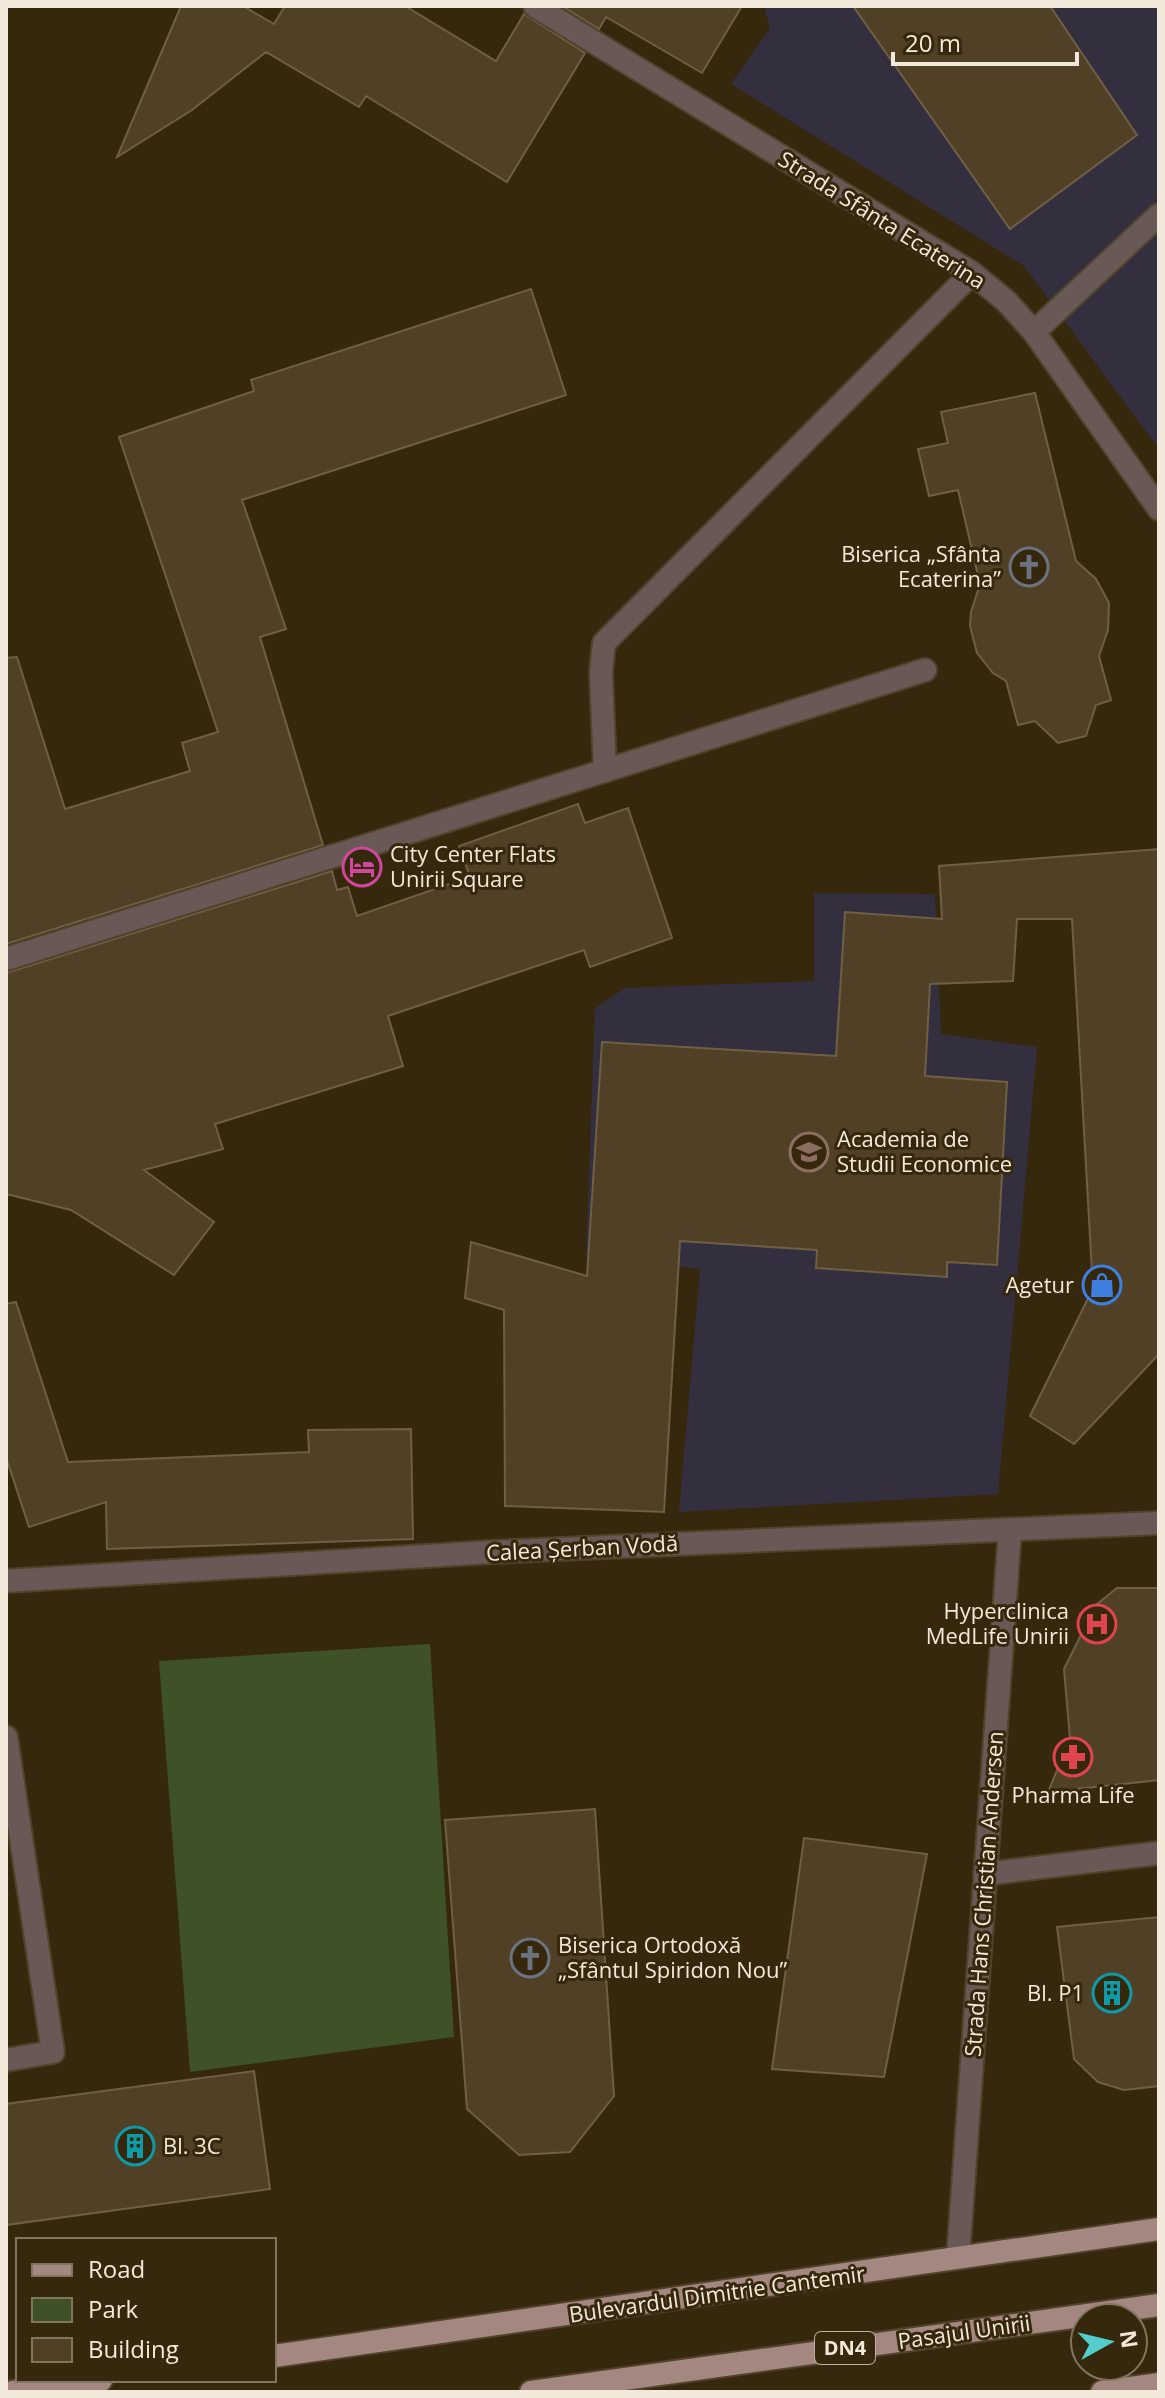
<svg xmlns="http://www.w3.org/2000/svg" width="1165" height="2398" viewBox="0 0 1165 2398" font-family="'Open Sans',sans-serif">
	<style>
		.education { fill: #342f3f }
		.green { fill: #3f5126 }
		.building { fill: #4f4026; stroke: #6f5f44; stroke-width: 2 }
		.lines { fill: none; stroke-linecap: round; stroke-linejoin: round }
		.service-casing { stroke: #50432a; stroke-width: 26 }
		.minor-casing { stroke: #50432a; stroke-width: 26 }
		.tertiary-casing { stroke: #50432a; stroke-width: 26 }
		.primary-casing { stroke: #50432a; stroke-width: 26 }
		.service { stroke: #685956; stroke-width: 22 }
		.minor { stroke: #685956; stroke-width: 22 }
		.tertiary { stroke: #685956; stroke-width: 22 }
		.primary { stroke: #a58781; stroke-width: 22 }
		.labels { text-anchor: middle; stroke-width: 6; stroke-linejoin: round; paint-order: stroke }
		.shield { fill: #36280d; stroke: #baaf9c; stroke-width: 2 }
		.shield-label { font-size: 20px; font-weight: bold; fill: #f2e9da }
		.street-label { font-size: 22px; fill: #f2e9da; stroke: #36280d }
		.poi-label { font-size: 22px; fill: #f2e9da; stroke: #36280d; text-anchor: end }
	</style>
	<rect width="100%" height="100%" fill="#36280d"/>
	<path class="education" d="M764,6h395v443l-135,-183 -293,-182 39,-56z
		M814,893l121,1 6,140 96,13 -39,447 -319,18 21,-243 -114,-13 9,-248 30,-20 189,-7z"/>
	<path class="green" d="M430,1644l24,393 -264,35 -31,-411z"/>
	<path class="building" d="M181,6h62l31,18 11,-18h120l91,55 28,-47 61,39 -78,129 -141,-86 -7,11 -93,-55 -74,58 -75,47z
		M562,6h180l-40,67 -96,-56 -7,12z
		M853,6h197l87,129 -127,94z
		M531,289l35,106 -324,105 44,129 -26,8 63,208 -317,99v-286l11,-1 48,152 125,-38 -8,-28 36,-11 -99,-295 135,-46 -3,-11z
		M1035,393l41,168 20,18 13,24 -1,27 -9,26 12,44 -15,5 -10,31 -28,7 -23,-22 -17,4 -12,-44 -13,-8 -16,-20 -7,-27 1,-14 9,-28 -22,-94 -29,6 -11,-47 30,-6 -7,-31z
		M578,804l7,19 43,-15 44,130 -82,29 -6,-17 -196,66 15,50 -188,58 8,25 -79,21 70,52 -40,53 -103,-65 -65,-16v-221l326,-102 5,19 11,-3 9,29 113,-39 -11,-31z
		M1159,849v505l-85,90 -44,-28 71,-144h-9l-20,-353h-55l-4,62 -83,3 -5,92 82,6 -10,183 -50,-3v15l-131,-9 1,-18 -137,-9 -16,271 -159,-6 -1,-196 -39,-12 6,-56 116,34 15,-234 234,14 9,-144 97,7 -3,-53z
		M16,1302l52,160 241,-10 -1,-22 103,-1 2,110 -306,10 -1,-47 -77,25 -23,-70v-153z
		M1117,1588h42v192l-111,12 22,-53 -6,-70 32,-64z
		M595,1809l19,287 -44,56 -51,3 -52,-46 -22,-289z
		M804,1838l123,16 -43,223 -112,-8z
		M1159,1917v169l-35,4 -26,-8 -24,-23 -17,-132z
		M254,2071l16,118 -264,36v-121z"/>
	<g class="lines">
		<g class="service-casing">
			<path id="service" d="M1034,332l125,-117
				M6,1737l47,315 -47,8
				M985,1874l174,-21"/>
		</g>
		<g class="minor-casing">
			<path id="minor" d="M535,6l437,267 34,28 28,31 125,177
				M605,771l-4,-99 3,-29 368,-370
				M6,959l919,-289
				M958,2258l52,-728"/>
		</g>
		<g class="tertiary-casing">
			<path id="tertiary" d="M6,1581l486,-29 667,-29"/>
		</g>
		<g class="primary-casing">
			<path id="primary" d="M274,2356l885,-127
				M13,2392l88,-12
				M531,2392l628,-87
				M1102,2392l57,-8"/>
		</g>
		<use href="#service" class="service"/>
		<use href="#minor" class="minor"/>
		<use href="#tertiary" class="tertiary"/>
		<use href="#primary" class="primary"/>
	</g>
	<defs>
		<g id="church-ring" transform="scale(2)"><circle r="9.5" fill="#36280d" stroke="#6b7280" stroke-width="1.5"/><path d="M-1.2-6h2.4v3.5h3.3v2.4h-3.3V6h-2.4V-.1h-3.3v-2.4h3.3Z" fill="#6b7280"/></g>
		<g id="hotel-ring" transform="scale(2)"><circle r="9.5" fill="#36280d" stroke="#d1479c" stroke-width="1.5"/><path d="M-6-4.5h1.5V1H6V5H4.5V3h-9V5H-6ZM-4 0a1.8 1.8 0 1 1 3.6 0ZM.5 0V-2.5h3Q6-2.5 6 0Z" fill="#d1479c"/></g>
		<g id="university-ring" transform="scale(2)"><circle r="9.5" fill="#36280d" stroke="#8d6e63" stroke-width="1.5"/><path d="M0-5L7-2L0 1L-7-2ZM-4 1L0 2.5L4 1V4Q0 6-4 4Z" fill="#8d6e63"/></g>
		<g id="shop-ring" transform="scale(2)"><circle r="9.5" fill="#36280d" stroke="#3f7fe0" stroke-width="1.5"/><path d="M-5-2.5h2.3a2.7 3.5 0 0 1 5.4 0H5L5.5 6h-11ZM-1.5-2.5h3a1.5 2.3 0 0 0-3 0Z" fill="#3f7fe0"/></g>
		<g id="hospital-ring" transform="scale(2)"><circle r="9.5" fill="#36280d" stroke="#e0444e" stroke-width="1.5"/><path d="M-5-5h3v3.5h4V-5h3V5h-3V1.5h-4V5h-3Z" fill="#e0444e"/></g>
		<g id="pharmacy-ring" transform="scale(2)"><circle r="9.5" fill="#36280d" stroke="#e0444e" stroke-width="1.5"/><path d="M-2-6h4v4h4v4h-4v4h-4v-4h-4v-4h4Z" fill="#e0444e"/></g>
		<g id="building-ring" transform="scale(2)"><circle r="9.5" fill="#36280d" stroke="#0f9aa8" stroke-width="1.5"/><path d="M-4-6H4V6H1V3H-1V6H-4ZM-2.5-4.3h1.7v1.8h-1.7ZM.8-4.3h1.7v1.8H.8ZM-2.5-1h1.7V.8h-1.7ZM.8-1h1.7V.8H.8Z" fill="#0f9aa8"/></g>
	</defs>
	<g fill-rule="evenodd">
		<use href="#church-ring" x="1029" y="567"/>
		<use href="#hotel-ring" x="362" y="867"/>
		<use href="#university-ring" x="809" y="1152"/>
		<use href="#shop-ring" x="1102" y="1285"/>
		<use href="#hospital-ring" x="1097" y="1624"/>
		<use href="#pharmacy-ring" x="1073" y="1757"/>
		<use href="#church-ring" x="530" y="1958"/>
		<use href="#building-ring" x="1112" y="1993"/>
		<use href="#building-ring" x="135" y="2146"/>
	</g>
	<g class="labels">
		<rect class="shield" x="815" y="2332" width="60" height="32" rx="6"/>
		<g class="shield-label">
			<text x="845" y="2355">DN4</text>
		</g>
		<g class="street-label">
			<text transform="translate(882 220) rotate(32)" y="8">Strada Sfânta Ecaterina</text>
			<text transform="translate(582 1548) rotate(-3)" y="8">Calea Șerban Vodă</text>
			<text transform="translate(984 1894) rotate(-86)" y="8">Strada Hans Christian Andersen</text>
			<text transform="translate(717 2294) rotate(-8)" y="8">Bulevardul Dimitrie Cantemir</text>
			<text transform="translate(964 2332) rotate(-8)" y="8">Pasajul Unirii</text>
		</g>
		<g class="poi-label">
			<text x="1001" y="562">Biserica „Sfânta<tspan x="1001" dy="25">Ecaterina”</tspan></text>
			<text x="390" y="862" text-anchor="start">City Center Flats<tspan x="390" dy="25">Unirii Square</tspan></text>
			<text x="837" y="1147" text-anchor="start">Academia de<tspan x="837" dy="25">Studii Economice</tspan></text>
			<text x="1074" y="1293">Agetur</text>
			<text x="1069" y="1619">Hyperclinica<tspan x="1069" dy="25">MedLife Unirii</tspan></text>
			<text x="1073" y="1803" text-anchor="middle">Pharma Life</text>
			<text x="558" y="1953" text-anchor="start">Biserica Ortodoxă<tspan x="558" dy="25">„Sfântul Spiridon Nou”</tspan></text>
			<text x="1084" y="2001">Bl. P1</text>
			<text x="163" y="2154" text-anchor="start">Bl. 3C</text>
		</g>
	</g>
	<rect width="1165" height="2398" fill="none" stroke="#f2e9da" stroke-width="16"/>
	<rect x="16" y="2238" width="260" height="144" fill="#36280d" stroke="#81755f" stroke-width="2"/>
	<rect x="32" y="2264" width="40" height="12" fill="#a58781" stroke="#81755f" stroke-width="2"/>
	<text x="88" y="2278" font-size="24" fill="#f2e9da">Road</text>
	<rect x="32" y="2298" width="40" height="24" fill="#3f5126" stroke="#81755f" stroke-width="2"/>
	<text x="88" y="2318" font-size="24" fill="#f2e9da">Park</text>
	<rect x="32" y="2338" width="40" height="24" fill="#4f4026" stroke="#81755f" stroke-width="2"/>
	<text x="88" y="2358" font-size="24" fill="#f2e9da">Building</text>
	<g transform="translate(1109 2342) rotate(82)"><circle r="38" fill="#36280d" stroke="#81755f" stroke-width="2"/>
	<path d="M0-6L14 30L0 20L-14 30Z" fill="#52cdcc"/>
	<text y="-12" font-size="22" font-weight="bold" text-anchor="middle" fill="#f2e9da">N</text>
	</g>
	<path d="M893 52v12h184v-12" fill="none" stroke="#f2e9da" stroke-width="4"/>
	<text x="905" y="52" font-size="24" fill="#f2e9da" stroke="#36280d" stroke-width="6" paint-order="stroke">20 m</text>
</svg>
